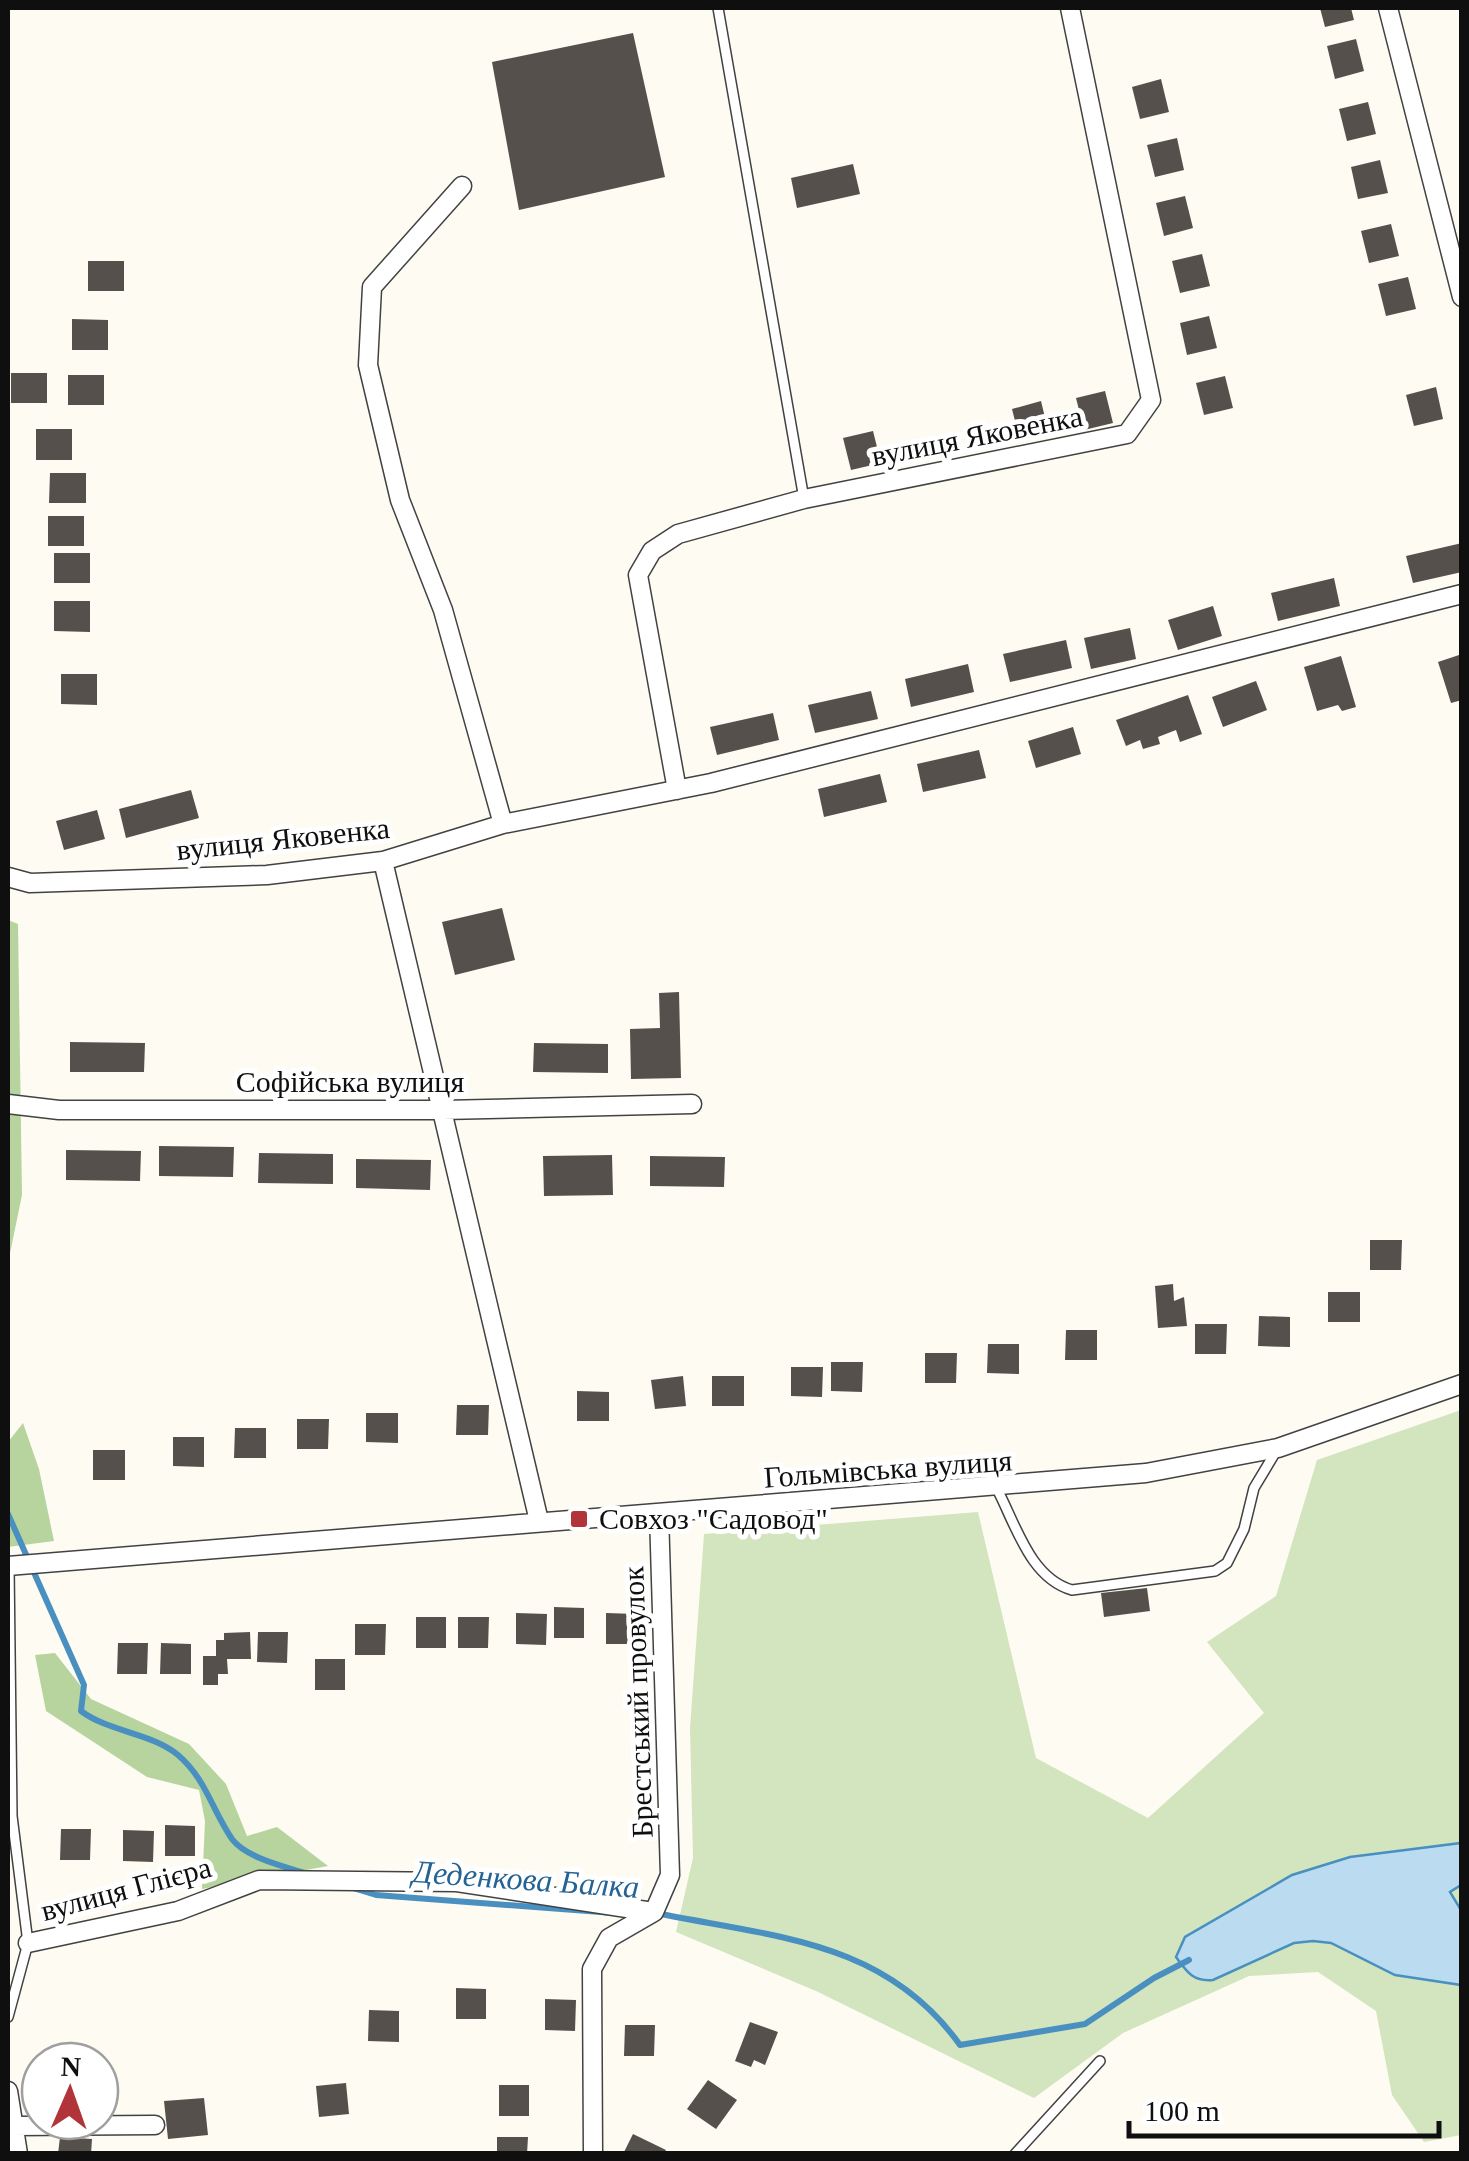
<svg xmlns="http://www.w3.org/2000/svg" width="1469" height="2161" viewBox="0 0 1469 2161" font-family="Georgia,serif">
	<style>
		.green { fill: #d2e5be }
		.forest { fill: #b7d49f }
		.water { fill: #bbdcf0; stroke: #4990c0; stroke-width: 2.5 }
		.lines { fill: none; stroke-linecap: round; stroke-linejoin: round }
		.stream { stroke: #4990c0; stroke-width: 6 }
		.building { fill: #56504c }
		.lane-casing { stroke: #424242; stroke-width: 12 }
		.street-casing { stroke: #424242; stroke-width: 21 }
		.lane { stroke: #fff; stroke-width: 9 }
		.street { stroke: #fff; stroke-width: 18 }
		.poi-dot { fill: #b1343a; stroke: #fff; stroke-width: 4 }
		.labels { text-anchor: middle; stroke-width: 10; stroke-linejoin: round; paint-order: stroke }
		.street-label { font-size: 30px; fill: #0f0f0f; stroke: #fff }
		.poi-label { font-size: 30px; fill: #0f0f0f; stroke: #fff; text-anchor: start }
		.water-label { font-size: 32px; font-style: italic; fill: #246394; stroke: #fff }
	</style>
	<rect width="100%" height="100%" fill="#fefbf2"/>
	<path class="green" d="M1461,1410v725l-37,7 -32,-47 -16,-84 -58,-39 -69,4 -126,57 -89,65 -218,-107 -140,-59 17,-74 -3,-130 14,-194 274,-22 58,246 112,60 116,-105 -57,-71 69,-46 41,-136z"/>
	<path class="forest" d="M8,920l10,4 4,271 -14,68z
		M23,1423l16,46 15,72 -46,6v-105z
		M55,1653l36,46 98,45 37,40 21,52 30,-9 51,39 -126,23 3,-68 -6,-31 -52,-13 -101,-66 -11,-56z"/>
	<path class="water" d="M1461,1843v42l-11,7 11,18v75l-66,-10 -64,-32 -18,-2 -19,2 -81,37c-20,2 -26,-8 -37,-23l9,-20 107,-62 58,-18z"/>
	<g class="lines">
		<path class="stream" d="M8,1514l76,171 -3,26c28,21 71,22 97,44 28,24 34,55 54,84 14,19 54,28 76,35
			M353,1888l23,7 238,18
			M656,1913c117,24 229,27 304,132l125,-21 69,-46 35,-18"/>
	</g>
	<path class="building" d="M1320,8h31l3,12 -29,7z
		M633,33l32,144 -146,33 -27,-148z
		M1356,39l8,32 -29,8 -8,-33z
		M1161,79l8,33 -29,7 -8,-32z
		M1368,102l8,32 -29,7 -8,-32z
		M1177,138l7,32 -29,7 -8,-32z
		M1380,160l8,33 -30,6 -7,-32z
		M853,164l7,30 -63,14 -6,-30z
		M1185,196l8,32 -29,8 -8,-33z
		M1391,224l8,32 -30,7 -8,-32z
		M1202,254l8,32 -30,7 -8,-32z
		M88,261h36v30h-36z
		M1408,277l8,32 -30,7 -8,-32z
		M1209,316l8,32 -30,7 -7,-32z
		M72,319l36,1v30h-36z
		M11,373h36v30h-36z
		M68,375h36v30h-36z
		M1225,376l8,32 -29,7 -8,-32z
		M1436,387l7,32 -29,7 -8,-31z
		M1105,391l8,32 -29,7 -8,-32z
		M1041,401l8,33 -29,7 -8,-32z
		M36,429h36v31h-36z
		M873,431l8,32 -30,7 -8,-32z
		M50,473h36v30h-37z
		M48,516h36v30h-36z
		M1462,543v29l-49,11 -7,-27z
		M54,553h36v30h-36z
		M1334,578l6,28 -62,15 -7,-28z
		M54,601h36v31l-36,-1z
		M1213,606l9,30 -44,14 -10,-30z
		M1130,628l6,31 -45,10 -7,-31z
		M1066,640l6,28 -62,14 -7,-28z
		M1462,654v46l-11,3 -13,-41z
		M1341,656l15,51 -14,4 -4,-6 -21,6 -13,-44z
		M968,664l6,28 -63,15 -6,-28z
		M61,674h36v31l-36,-1z
		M1256,681l11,29 -44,17 -11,-30z
		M871,691l7,28 -63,14 -7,-28z
		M1188,695l14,39 -22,8 -4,-12 -18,7 2,7 -17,5 -3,-9 -14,6 -10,-26z
		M773,713l6,27 -62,15 -7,-28z
		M1073,727l8,27 -45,14 -8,-27z
		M979,750l7,28 -63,14 -6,-28z
		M880,774l7,28 -63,15 -6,-28z
		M191,790l8,28 -73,20 -7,-29z
		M97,810l8,29 -41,11 -8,-29z
		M502,908l13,52 -60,15 -13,-53z
		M679,992l2,86 -50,1 -1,-50 30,-1 -1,-35z
		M70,1042l75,1 -1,29h-74z
		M534,1043l74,1v29l-75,-1z
		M159,1146l75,1 -1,30 -74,-1z
		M66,1150l75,1 -1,30 -74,-1z
		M259,1153l74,1v30l-75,-1z
		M612,1155l1,40 -69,1 -1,-40z
		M650,1156l75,1 -1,30 -74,-1z
		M356,1159l75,1 -1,30 -74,-2z
		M1370,1240h32l-1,30h-31z
		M1173,1284l1,17 10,-4 3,29 -29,2 -3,-42z
		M1328,1292h32v30h-32z
		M1259,1316l31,1v30l-32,-1z
		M1195,1324h32l-1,30h-31z
		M1066,1330h31v30h-32z
		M988,1344h31v30l-32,-1z
		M925,1353h32l-1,30h-31z
		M831,1362h32l-1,30 -31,-1z
		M791,1367h32l-1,30 -31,-1z
		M683,1376l3,30 -31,3 -4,-29z
		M712,1376h32v30h-32z
		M577,1391l32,1v29h-32z
		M457,1405h32l-1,30h-32z
		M366,1413h32v30l-32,-1z
		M297,1419h32l-1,30h-31z
		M235,1428h31v30h-32z
		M173,1437h31v30l-31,-1z
		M93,1450h32v30h-32z
		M1147,1588l3,23 -46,6 -3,-24z
		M554,1607l30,1v30h-30z
		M516,1613l31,1 -1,31 -30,-1z
		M606,1613l30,1v30h-30z
		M416,1617h30v31h-30z
		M458,1617h31l-1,31h-30z
		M355,1624h31l-1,31h-30z
		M250,1632l1,27h-24l1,15h-10v11h-15v-29h13v-16h8v-7z
		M258,1632h30l-1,31 -30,-1z
		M118,1643h30l-1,31h-30z
		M161,1643l30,1v30h-31z
		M315,1659h30v31h-30z
		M165,1825l30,1v30h-30z
		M61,1829h30l-1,31h-30z
		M123,1830l31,1 -1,31 -30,-1z
		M456,1988l30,1v30h-30z
		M545,1999l31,1 -1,31 -30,-1z
		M369,2010l30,1v31l-31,-1z
		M750,2022l28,10 -13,33 -11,-5 -3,7 -16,-6z
		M625,2025h30l-1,31h-30z
		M708,2080l29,20 -21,29 -29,-20z
		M346,2083l3,31 -30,3 -3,-31z
		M499,2085h30v31h-30z
		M204,2098l4,37 -40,4 -4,-38z
		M633,2134l33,16 -2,4 -40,-2z
		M60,2137l32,2 -1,15h-33z
		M497,2137h31l-1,17h-30z"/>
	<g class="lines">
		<g class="lane-casing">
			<path id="lane" d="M718,8l86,491
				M997,1489c19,36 33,89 75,101l143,-19 12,-8 17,-34 10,-41 24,-40
				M8,2017l20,-74 -16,-127 -3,-250
				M1015,2154l85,-93"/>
		</g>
		<g class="street-casing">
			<path id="street" d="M1388,8l74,289
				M462,186l-90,101 -4,78 32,135 43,110 60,214
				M677,790l-39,-215 14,-24 26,-17 126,-35 323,-65 24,-34 -81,-392
				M383,861l156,660
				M8,877l22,6 237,-8 116,-14 120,-37 208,-41 751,-189
				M8,1104l51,6h384l249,-6
				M8,1566l1138,-93 132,-25 184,-64
				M28,1943l150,-32 81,-31 198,2 196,30
				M8,2091l10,63
				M13,2126l142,-1
				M593,2154l-1,-185 17,-31 45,-26 16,-37 -11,-361"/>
		</g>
		<use href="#lane" class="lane"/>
		<use href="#street" class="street"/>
	</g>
	<rect class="poi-dot" x="569" y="1509" width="20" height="20" rx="5"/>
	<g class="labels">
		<g class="street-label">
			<text transform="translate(977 436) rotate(-11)" y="10">вулиця Яковенка</text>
			<text transform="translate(283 839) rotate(-6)" y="10">вулиця Яковенка</text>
			<text x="350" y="1092">Софійська вулиця</text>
			<text transform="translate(888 1469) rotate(-4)" y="10">Гольмівська вулиця</text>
			<text transform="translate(638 1702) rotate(-92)" y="10">Брестський провулок</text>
			<text transform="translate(126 1889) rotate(-15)" y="10">вулиця Глієра</text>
		</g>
		<g class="poi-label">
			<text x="599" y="1529">Совхоз "Садовод"</text>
		</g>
		<g class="water-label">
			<text transform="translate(526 1879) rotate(4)" y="11">Деденкова Балка</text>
		</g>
	</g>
	<rect width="1469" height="2161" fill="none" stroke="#0f0f0f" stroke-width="20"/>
	<g transform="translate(70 2091) rotate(2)"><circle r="48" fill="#ffffff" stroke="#9f9f9f" stroke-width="2.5"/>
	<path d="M0-8L18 38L0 25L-18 38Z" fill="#b1343a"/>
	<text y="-15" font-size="28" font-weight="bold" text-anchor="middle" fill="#0f0f0f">N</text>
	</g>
	<path d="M1129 2121v15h310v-15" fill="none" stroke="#0f0f0f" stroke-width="5"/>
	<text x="1144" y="2121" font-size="30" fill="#0f0f0f" stroke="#ffffff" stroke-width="8" paint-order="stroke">100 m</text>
</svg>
